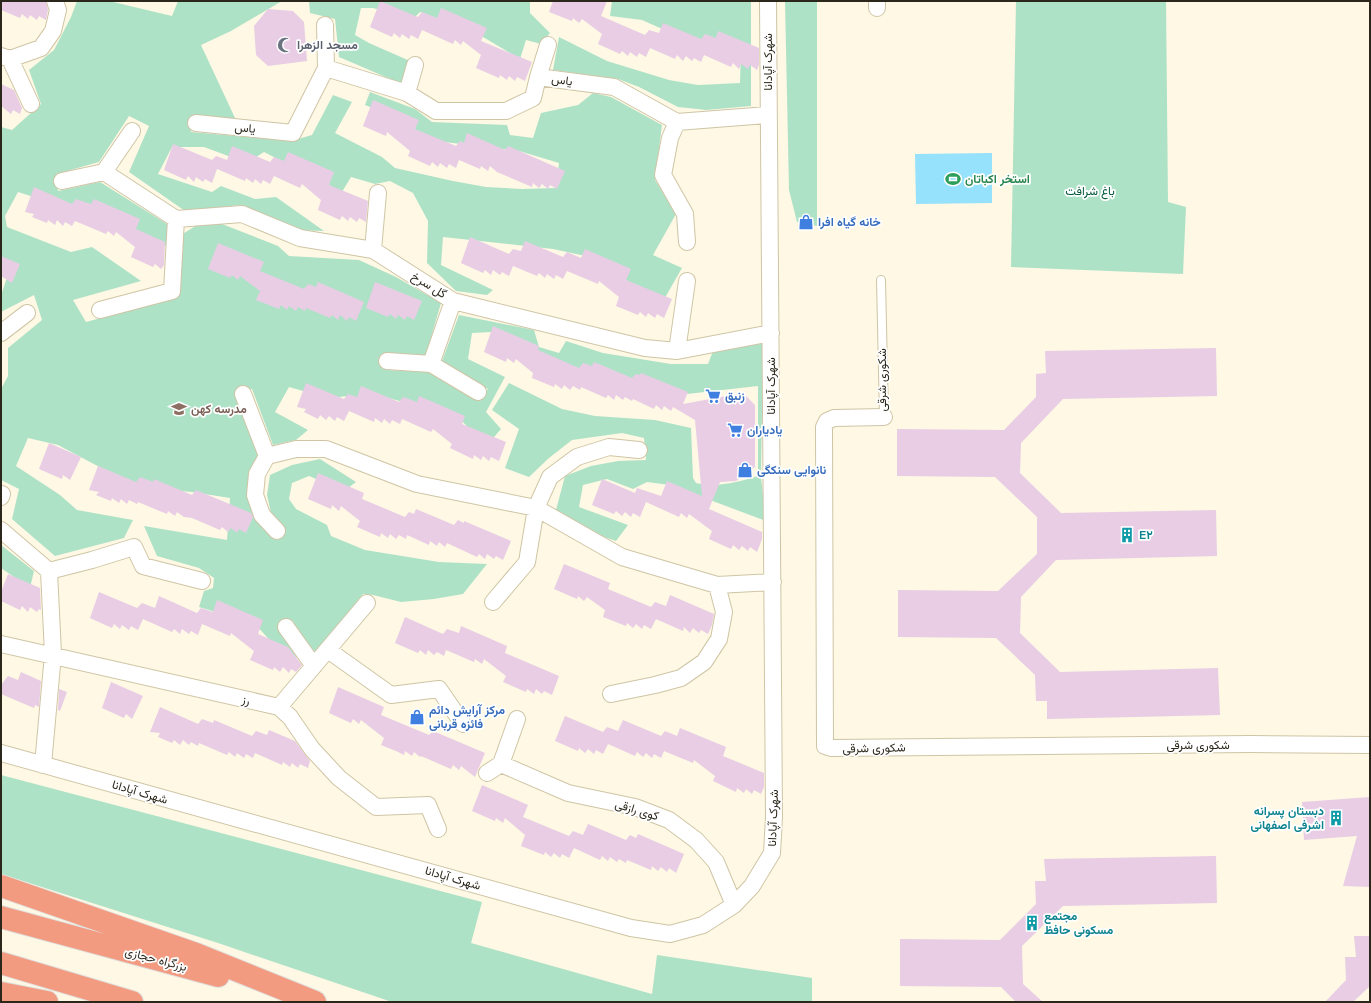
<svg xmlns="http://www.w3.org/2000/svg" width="1371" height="1003" viewBox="0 0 1371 1003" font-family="Mulish,Vazirmatn,sans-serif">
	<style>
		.green { fill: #aee2c7 }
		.water { fill: #96e1fb }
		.building { fill: #e8cde5 }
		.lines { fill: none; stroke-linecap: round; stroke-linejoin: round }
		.service-casing { stroke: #cfc5a5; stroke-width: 10 }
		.minor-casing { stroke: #cfc5a5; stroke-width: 18 }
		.trunk-casing { stroke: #e1e1df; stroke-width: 24 }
		.service { stroke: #fff; stroke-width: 8 }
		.minor { stroke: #fff; stroke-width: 16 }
		.trunk { stroke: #f29b80; stroke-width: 22 }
		.labels { text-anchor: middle; stroke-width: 3.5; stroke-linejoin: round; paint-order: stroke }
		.worship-label { font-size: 12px; font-weight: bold; fill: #5b616d; stroke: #fff; text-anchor: start }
		.street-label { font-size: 12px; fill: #2b271b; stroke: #fff }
		.leisure-label { font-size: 12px; font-weight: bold; fill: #27864d; stroke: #fff; text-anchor: start }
		.park-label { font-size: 12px; fill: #00593b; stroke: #fff }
		.shop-label { font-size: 12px; font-weight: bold; fill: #366cbe; stroke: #fff; text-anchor: start }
		.education-label { font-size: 12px; font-weight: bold; fill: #785e54; stroke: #fff; text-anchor: start }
		.culture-label { font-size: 12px; font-weight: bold; fill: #0d838f; stroke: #fff; text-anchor: start }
	</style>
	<rect width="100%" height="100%" fill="#fef8e4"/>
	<path class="green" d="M77,1h32l63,15 6,-15h104l-51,30 -30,14 34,73h-45l1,14 100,9 21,-6 21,-40 19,7 -17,31 47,24 13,11 58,13 33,6 36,2 34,-1 3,-25 -40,-12 -91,-11 -25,-20 -38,-15 5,-13 45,17 17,13 75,3 3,10 23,3 8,-25 37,-8 15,-12 18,4 51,28 -7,55 21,34 -23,41 29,13 -20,35 -72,-46 -37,-8 -110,-12 -2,28 52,25 -6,5 -31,-4 -29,-28 1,-42 -15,-28 -23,-12 -15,3 -24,-7 -9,15 -78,-40 -17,11 -43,-16h-32l-14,27 54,18 9,-6 34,13 21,-2 48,34 -30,-1 -53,-25 -56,6 -56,-39 20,-46 -20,-10 -30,46 -43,12 2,17 42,-9 67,42 1,23 -84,-41 -25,-1 -41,-13 -13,24 2,11 64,25 21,-5 49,34 -68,19 13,22 91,-25 4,-62 16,-10 25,-1 56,22 11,10 70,4 37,17 45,26 -15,52 -40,-1 -7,9 8,7 41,2 51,29 9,-12 -46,-28 17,-46 75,15 5,17 20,6 7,-12 37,12 68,11h37l5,-13 50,-11 -2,137 5,44 -96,-36 -23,-3 -14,7 -26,-10 -24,6 -4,22 49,18 -12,16 -29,-10 -31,-21 9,-34 26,-10 27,-5 28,-1 -2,-22 -22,-5 -50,7 -23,18 -20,19 -24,-9 14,-39 -27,-19 17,-27 53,26 33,7 60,4 36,8 2,50 3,5c20,5 43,-1 62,-7v-90l-71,8 -127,-24 -68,-38 -20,1 -4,26 37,18 -19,35 15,17 -14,16 -36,-34 -30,-4 -36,-10 -12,4 -24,-5 -21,2 -39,-11 -14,25 33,18 -12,10 -23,5 -21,-56 -16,-1 24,69 -3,63 21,20 7,-7 -14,-20 -4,-18 3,-20 22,-10 28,-6 36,23 -12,9 -35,-15 -17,7 -3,16 7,10 31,16 4,11 34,14 74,12 48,2 -24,30 -29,5 -33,3 -28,-7 -10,-1 -48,61 -23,-35h-10l-2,10 17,28 -20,-10 -22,-24 -56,-17 5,-16 9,-3 1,-10 -15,-10 -42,-12 -13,-30 83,14 3,-42 -38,-6 -45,-4 -40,-17 -49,-26 -30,-7 -12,28 44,29 17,15 56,10 -9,18 -69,18 -43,-37 7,-30 -18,-9v-91l7,-13v-28l34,-28 -8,-25 -33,17v-17l10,-29 -10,-7v-132l11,3 29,-26 -12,-34 25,-20 17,-33z
		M309,1h221v12l20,20 -9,11 -15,-4 -6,19 -37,-22 -30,-13 -33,-12 -8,8 -39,-12h-12l-6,27 14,8 41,18 -8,23 -63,-27 -4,-38 -25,-6z
		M612,1h139v105l-45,4 -28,-3 -39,-20 -21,-8 -65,-9 6,-33 48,24 62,19 29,5 42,-2 1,-35 -45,-4 -54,-24 -32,-4z
		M785,1h32v225l-20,-4 -8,-32z
		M1016,1h150l2,201 18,5 -3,67 -172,-7z
		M1,545l33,26 -4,17 -29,-20z
		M1,775l481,127 -11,41 181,51 5,-39 155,23v24h-420l-174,-59 -217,-69z"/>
	<path class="water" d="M992,153v50l-76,1 -1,-50z"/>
	<path class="building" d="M1,1h45l2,9 -2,10 -7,-4 -2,4 -7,-5 -2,4 -6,-5 -2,4 -19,-8z
		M380,1l38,16 4,-5 15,6 4,-10 46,20 -6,13 51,21 -7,19 -8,-4 -2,4 -6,-5 -2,4 -7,-5 -1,3 -23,-10 5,-13 -18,-14 -2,4 -6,-5 -2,4 -31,-14 -4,9 -7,-4 -2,4 -7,-5 -2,4 -6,-5 -2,4 -22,-10z
		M553,1h54l-6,15 44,19 4,-5 10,3 4,-10 38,16 4,-5 11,4 2,-7 41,17v17l-2,5 -7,-5 -2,4 -7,-5 -2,5 -6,-6 -2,4 -27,-12 -3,7 -7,-4 -2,3 -6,-5 -3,5 -6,-6 -2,4 -25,-11 -4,9 -7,-4 -2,4 -7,-5 -2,4 -6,-5 -2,3 -22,-10 4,-10 -20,-15 -3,4 -6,-5 -1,3 -23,-9z
		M268,9l25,2 11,11 3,39 -39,5 -12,-11 -2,-29z
		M1,84l13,6 8,18 -2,6 -7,-4 -2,4 -10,-8z
		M373,100l46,20 -4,9 41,17 4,-5 4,2 3,-10 38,17 3,-4 57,25 -8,18 -7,-4 -2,4 -6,-5 -3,4 -6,-5 -1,4 -35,-15 -7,-6 -2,5 -7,-5 -1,3 -21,-9 -3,8 -7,-4 -2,4 -7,-5 -2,4 -6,-5 -2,4 -22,-10 2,-5 -23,-19 -1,4 -23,-10z
		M173,144l39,16 4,-4 11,4 5,-14 38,16 4,-5 10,4 4,-9 46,20 -5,13 39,16 -2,21 -7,-4 -2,4 -7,-5 -2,4 -6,-5 -2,4 -22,-10 3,-10 -19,-16 -2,4 -26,-12 -4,8 -7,-4 -2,4 -6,-5 -2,4 -7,-5 -1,3 -28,-12 -5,14 -7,-4 -2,3 -7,-5 -2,5 -6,-6 -2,4 -22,-10z
		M34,187l38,17 4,-5 15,5 3,-5 46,20 -4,10 29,13 -1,23 -3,4 -6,-5 -2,3 -22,-10 4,-10 -19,-15 -2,4 -6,-5 -2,3 -31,-13 -3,5 -7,-4 -2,4 -6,-6 -2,5 -7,-5 -1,3 -15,-6 2,-3 -9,-2z
		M470,237l39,17 4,-5 8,2 4,-10 38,16 4,-5 14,6 4,-9 46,20 -5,11 46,19 -8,19 -7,-4 -2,4 -7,-5 -2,4 -6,-5 -2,3 -22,-9 3,-9 -20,-16 -1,3 -31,-13 -4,8 -7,-4 -2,4 -7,-5 -2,4 -6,-5 -2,3 -24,-10 -4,10 -7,-4 -2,3 -7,-5 -2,5 -6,-5 -2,3 -22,-10z
		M218,243l46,19 -4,9 44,18 4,-5 8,3 2,-5 46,20 -8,19 -7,-4 -2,4 -7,-6 -2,5 -6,-5 -2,3 -24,-10 -1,3 -7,-4 -2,4 -7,-5 -2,4 -6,-5 -2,4 -23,-9 4,-9 -20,-15 -2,4 -6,-5 -2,3 -22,-9z
		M1,256l19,8 -8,19 -11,-7z
		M375,282l47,19 -8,19 -7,-4 -2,4 -7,-5 -2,4 -6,-5 -2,3 -22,-9z
		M493,326l46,20 -1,4 41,18 4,-5 9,3 2,-4 38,16 4,-4 4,1 1,-2 47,19 -5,12 60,-11 12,12v62l-19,14 -16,1 -11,27 53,23v7l-5,13 -7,-5 -2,4 -6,-5 -3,4 -6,-5 -2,4 -22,-10 3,-8 -23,-17 -2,4 -6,-5 -2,4 -33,-15 -6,15 -7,-4 -2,4 -6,-5 -3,4 -6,-5 -2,3 -22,-9 10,-26 33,14 2,-5 24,8 6,-15 35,15 -7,-76 -22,-13 -2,4 -7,-5 -2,4 -6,-5 -2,4 -21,-10 -1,2 -7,-4 -2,3 -7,-5 -2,5 -6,-5 -2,3 -25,-11 -1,3 -7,-4 -3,4 -6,-5 -2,4 -7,-5 -1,3 -22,-9 1,-5 -17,-14 -2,4 -7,-5 -1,4 -22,-10z
		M1216,348l1,48 -154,3 -42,44 -1,30 41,40 155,-3 1,46 -161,4 -35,37 -1,36 40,39 158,-4 2,47 -173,4v-18h-11l-1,-26 -39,-37 -98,-1v-47l100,1 39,-37v-37l-42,-40 -98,-1v-47l107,1 32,-33v-23l10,-1 -1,-22z
		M306,383l38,16 4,-5 9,3 4,-11 38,16 4,-5 14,5 2,-6 46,20 -3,8 44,18 -7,19 -8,-4 -2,4 -6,-5 -2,4 -7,-5 -1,4 -23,-11 2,-4 -19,-15 -2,3 -29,-13 -2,5 -8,-4 -2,4 -6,-5 -2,4 -7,-5 -1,4 -25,-11 -5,10 -7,-4 -2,4 -6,-5 -3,4 -6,-5 -2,4 -14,-7 2,-3 -9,-2z
		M49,443l32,14 -11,23 -7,-5 -1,4 -23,-10z
		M98,466l38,16 4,-5 13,5 1,-3 38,16 4,-5 55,23 2,4 -7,16 -7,-4 -2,4 -6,-5 -3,4 -6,-5 -2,3 -28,-12 -8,-1 -7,-5 -2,4 -7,-5 -1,3 -29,-12 -1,2 -8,-4 -2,4 -6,-5 -2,4 -7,-5 -1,3 -15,-6 3,-3 -10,-2z
		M318,473l46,20 -2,6 43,18 4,-5 5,2 2,-5 38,16 4,-5 6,3v-2l47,20 -8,19 -7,-4 -2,3 -7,-5 -2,5 -6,-5 -2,3 -30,-14 -2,4 -6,-5 -2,4 -7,-5 -1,4 -22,-10 -1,4 -7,-4 -3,4 -6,-5 -2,4 -7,-5 -1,4 -23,-10 3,-6 -19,-15 -2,5 -7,-6 -1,4 -23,-10z
		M564,564l46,19 -2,6 43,18 4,-5 11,4 4,-11 44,19 -2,11 -4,9 -7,-4 -2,3 -6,-5 -3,5 -6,-6 -1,4 -27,-12 -5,10 -7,-4 -2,4 -6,-5 -3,4 -6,-5 -1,3 -23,-9 2,-7 -18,-13 -3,4 -6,-5 -1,3 -23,-10z
		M8,574l32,14 1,22 -2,-1 -2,3 -7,-5 -2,5 -6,-6 -2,4 -19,-9v-9z
		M99,592l38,16 5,-5 13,5 4,-12 38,17 4,-5 12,4 4,-12 46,20 -5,14 30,13 14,18 -6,7 -5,-3 -2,4 -6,-6 -3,5 -6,-5 -1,3 -23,-10 4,-9 -23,-18 -1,3 -28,-12 -4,11 -7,-4 -2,3 -7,-5 -2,5 -6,-5 -2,3 -29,-13 -5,11 -7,-4 -2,4 -7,-5 -2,4 -6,-5 -2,4 -22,-10z
		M405,617l38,17 4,-5 12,4 2,-7 46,20 -2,7 54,23 -7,19 -8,-4 -2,3 -6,-5 -2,5 -7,-5 -1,3 -23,-10 3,-6 -22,-17 -2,5 -7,-5 -1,3 -28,-12 -2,6 -7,-4 -3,3 -6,-5 -2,5 -6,-5 -2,3 -23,-10z
		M21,672l20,9 -2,26 -4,-2 -1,3 -33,-14v-9l7,-9 10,4z
		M111,682l32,14 -11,23 -6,-5 -2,4 -22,-10z
		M338,687l46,20 -3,8 48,20 4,-4 52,22 -10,24 -14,-11 -2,4 -6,-5 -2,4 -30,-13 -1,1 -6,-5 -2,4 -7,-5 -1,4 -8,-4 -15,-6 3,-7 -23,-18 -2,4 -6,-5 -2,4 -22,-10z
		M59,689l8,3 -7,19 -2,-1z
		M160,707l38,17 4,-5 11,4 1,-3 38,16 4,-5 11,4 2,-5 26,11 15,20 -2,7 -8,-4 -2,4 -6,-5 -2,4 -7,-5 -1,3 -27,-12 -2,5 -7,-4 -2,4 -7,-5 -2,4 -6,-5 -2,3 -28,-12 -1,3 -7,-4 -2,3 -6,-5 -3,5 -6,-5 -2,3 -14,-6 2,-4 -10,-1z
		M565,716l38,16 4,-5 11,4 5,-11 38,16 4,-5 12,5 3,-8 46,19 -3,9 41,17v14l-3,7 -7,-4 -2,4 -6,-5 -2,4 -7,-5 -1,4 -23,-11 2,-5 -21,-16 -1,3 -29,-12 -3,7 -7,-4 -2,4 -6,-5 -3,4 -6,-5 -2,4 -27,-12 -5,10 -7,-4 -2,4 -6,-5 -3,4 -6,-5 -1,3 -23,-10z
		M482,785l46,20 -5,12 46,19 4,-5 10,4 5,-11 38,16 4,-5 6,3 2,-4 46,20 -8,19 -7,-5 -2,4 -6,-5 -3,4 -6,-5 -1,4 -24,-10 -1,3 -7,-4 -2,3 -7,-5 -2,4 -6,-5 -2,4 -26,-12 -5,10 -7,-4 -2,4 -6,-5 -3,4 -6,-5 -1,3 -23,-9 4,-11 -20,-17 -2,5 -7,-5 -1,3 -23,-10z
		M1370,797v90l-27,-1 14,-50 -53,4 -2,-38z
		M1216,856l1,47 -154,3 -41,40 1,38 20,18h-27l-15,-15 -101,-1v-47l100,1 36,-36 -1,-23h11l-2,-22z
		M1354,936h16v50l-17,16h-28l21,-22 -1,-23h11z"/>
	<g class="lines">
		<g class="service-casing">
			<path id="service" d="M881,280l3,137"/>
		</g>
		<g class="minor-casing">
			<path id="minor" d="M877,1v7
				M1,56l9,3 31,-11 12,-17 5,-21 -3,-9
				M10,59l21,45
				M326,68l81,25 29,18h70l27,-13 5,-21 76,10 63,35 91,-7
				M538,77l10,-32
				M407,93l8,-28
				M677,122l-7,16 -7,37 22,39 2,28
				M196,123l97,10 33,-65 -1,-43
				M104,172l72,47 66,-5 58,24 73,12 80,51 192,47 32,3 94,-18
				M62,181l42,-9 28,-41
				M373,250l5,-57
				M100,310l72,-19 4,-72
				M1,333l26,-20
				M677,351l10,-70
				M387,361l44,3 47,28
				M431,364l22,-63
				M243,394l24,62 -10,18 -2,21 7,20 15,16
				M884,417l-50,1 -7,3 -3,6 1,319 6,2 419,-4 120,1
				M267,456l29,-7h30l91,35 119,24 86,49 95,28 7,27 -5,27 -15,23 -23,16 -26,7 -44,9
				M1,497l1,-3
				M1,530l48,41 43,-11 42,-13 9,19 59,15
				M717,585l56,-3
				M493,602l34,-40 9,-54 14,-31 27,-20 32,-10 30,3
				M286,627l28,39
				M1,644l278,63 11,10 22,32 27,29 37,29 52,-2 10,24
				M328,650l63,45 48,-6 24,35
				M279,707l88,-104
				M1,753l630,175 39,6 33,-9 31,-20 18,-19 20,-33 2,-36 -6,-816
				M501,764l67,29 67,14 34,13 27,20 20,22 18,43
				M43,765l10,-111 -4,-83
				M487,773l14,-9 16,-45"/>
		</g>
		<g class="trunk-casing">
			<path id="trunk" d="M1,886l195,68 119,48
				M1,917l217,59
				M1,963l131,39
				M1,993l46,9"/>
		</g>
		<use href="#service" class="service"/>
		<use href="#minor" class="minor"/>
		<use href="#trunk" class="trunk"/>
	</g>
	<defs>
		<g id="mosque-bare" transform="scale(1.2)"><path d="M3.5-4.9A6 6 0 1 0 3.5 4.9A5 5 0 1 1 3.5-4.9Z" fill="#6b7280" stroke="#fff" stroke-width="2.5" paint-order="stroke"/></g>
		<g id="stadium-bare" transform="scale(1.2)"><path d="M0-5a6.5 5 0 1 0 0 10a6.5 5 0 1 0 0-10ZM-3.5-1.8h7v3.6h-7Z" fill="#2e9e5b" stroke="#fff" stroke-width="2.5" paint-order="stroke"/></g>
		<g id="shop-bare" transform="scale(1.2)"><path d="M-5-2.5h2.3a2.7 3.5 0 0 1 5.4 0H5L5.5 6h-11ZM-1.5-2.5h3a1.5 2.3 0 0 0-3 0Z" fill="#3f7fe0" stroke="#fff" stroke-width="2.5" paint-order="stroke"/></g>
		<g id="supermarket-bare" transform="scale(1.2)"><path d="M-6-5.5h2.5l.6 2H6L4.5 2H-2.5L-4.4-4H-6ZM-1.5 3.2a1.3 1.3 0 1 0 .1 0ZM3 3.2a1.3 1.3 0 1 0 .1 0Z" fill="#3f7fe0" stroke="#fff" stroke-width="2.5" paint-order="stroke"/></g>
		<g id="school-bare" transform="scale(1.2)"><path d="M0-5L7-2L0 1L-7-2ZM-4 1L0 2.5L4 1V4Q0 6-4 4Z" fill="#8d6e63" stroke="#fff" stroke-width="2.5" paint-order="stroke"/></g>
		<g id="building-bare" transform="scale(1.2)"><path d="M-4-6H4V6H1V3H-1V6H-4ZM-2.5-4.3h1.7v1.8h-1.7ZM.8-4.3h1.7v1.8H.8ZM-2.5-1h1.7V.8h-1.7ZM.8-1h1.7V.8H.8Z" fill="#0f9aa8" stroke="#fff" stroke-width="2.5" paint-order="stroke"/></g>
	</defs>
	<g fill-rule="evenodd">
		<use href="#mosque-bare" x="285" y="45"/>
		<use href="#stadium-bare" x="953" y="179"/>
		<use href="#shop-bare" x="806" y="222"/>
		<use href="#supermarket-bare" x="713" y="396"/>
		<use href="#school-bare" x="179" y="409"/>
		<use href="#supermarket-bare" x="735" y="430"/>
		<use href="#shop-bare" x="745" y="470"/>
		<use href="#building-bare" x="1127" y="535"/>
		<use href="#shop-bare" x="417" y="717"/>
		<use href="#building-bare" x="1336" y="818"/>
		<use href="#building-bare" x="1032" y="923"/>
	</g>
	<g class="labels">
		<g class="worship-label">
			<text x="297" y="49">مسجد الزهرا</text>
		</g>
		<g class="street-label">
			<text transform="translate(768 62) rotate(-90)" y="4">شهرک آپادانا</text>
			<text transform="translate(562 80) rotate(8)" y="4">یاس</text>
			<text transform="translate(245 128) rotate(5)" y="4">یاس</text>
			<text transform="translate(429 285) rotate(32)" y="4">گل سرخ</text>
			<text transform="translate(882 380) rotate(-90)" y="4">شکوری شرقی</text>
			<text transform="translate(771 386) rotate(-90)" y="4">شهرک آپادانا</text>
			<text transform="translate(246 700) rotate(13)" y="4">رز</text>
			<text x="1198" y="749">شکوری شرقی</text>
			<text transform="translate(874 748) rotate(-1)" y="4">شکوری شرقی</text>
			<text transform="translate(140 792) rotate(16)" y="4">شهرک آپادانا</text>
			<text transform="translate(637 810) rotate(17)" y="4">کوی رازقی</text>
			<text transform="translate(773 818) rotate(-88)" y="4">شهرک آپادانا</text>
			<text transform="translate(453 878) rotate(16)" y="4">شهرک آپادانا</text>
			<text transform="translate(156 959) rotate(15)" y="4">بزرگراه حجازی</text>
		</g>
		<g class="leisure-label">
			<text x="965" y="183">استخر اکباتان</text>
		</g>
		<g class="park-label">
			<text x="1090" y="195">باغ شرافت</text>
		</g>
		<g class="shop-label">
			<text x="818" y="226">خانه گیاه افرا</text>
			<text x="725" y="400">زنبق</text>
			<text x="747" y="434">یادیاران</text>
			<text x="757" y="474">نانوایی سنکگی</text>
			<text x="429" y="714">مرکز آرایش دائم<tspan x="429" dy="14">فائزه قربانی</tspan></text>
		</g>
		<g class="education-label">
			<text x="191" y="413">مدرسه کهن</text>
		</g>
		<g class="culture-label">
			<text x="1139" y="539">E۲</text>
			<text x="1324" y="815" text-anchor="end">دبستان پسرانه<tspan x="1324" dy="14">اشرفی اصفهانی</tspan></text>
			<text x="1044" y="920">مجتمع<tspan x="1044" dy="14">مسکونی حافظ</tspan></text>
		</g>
	</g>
	<rect width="1371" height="1003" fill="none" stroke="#2b271b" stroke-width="4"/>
</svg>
